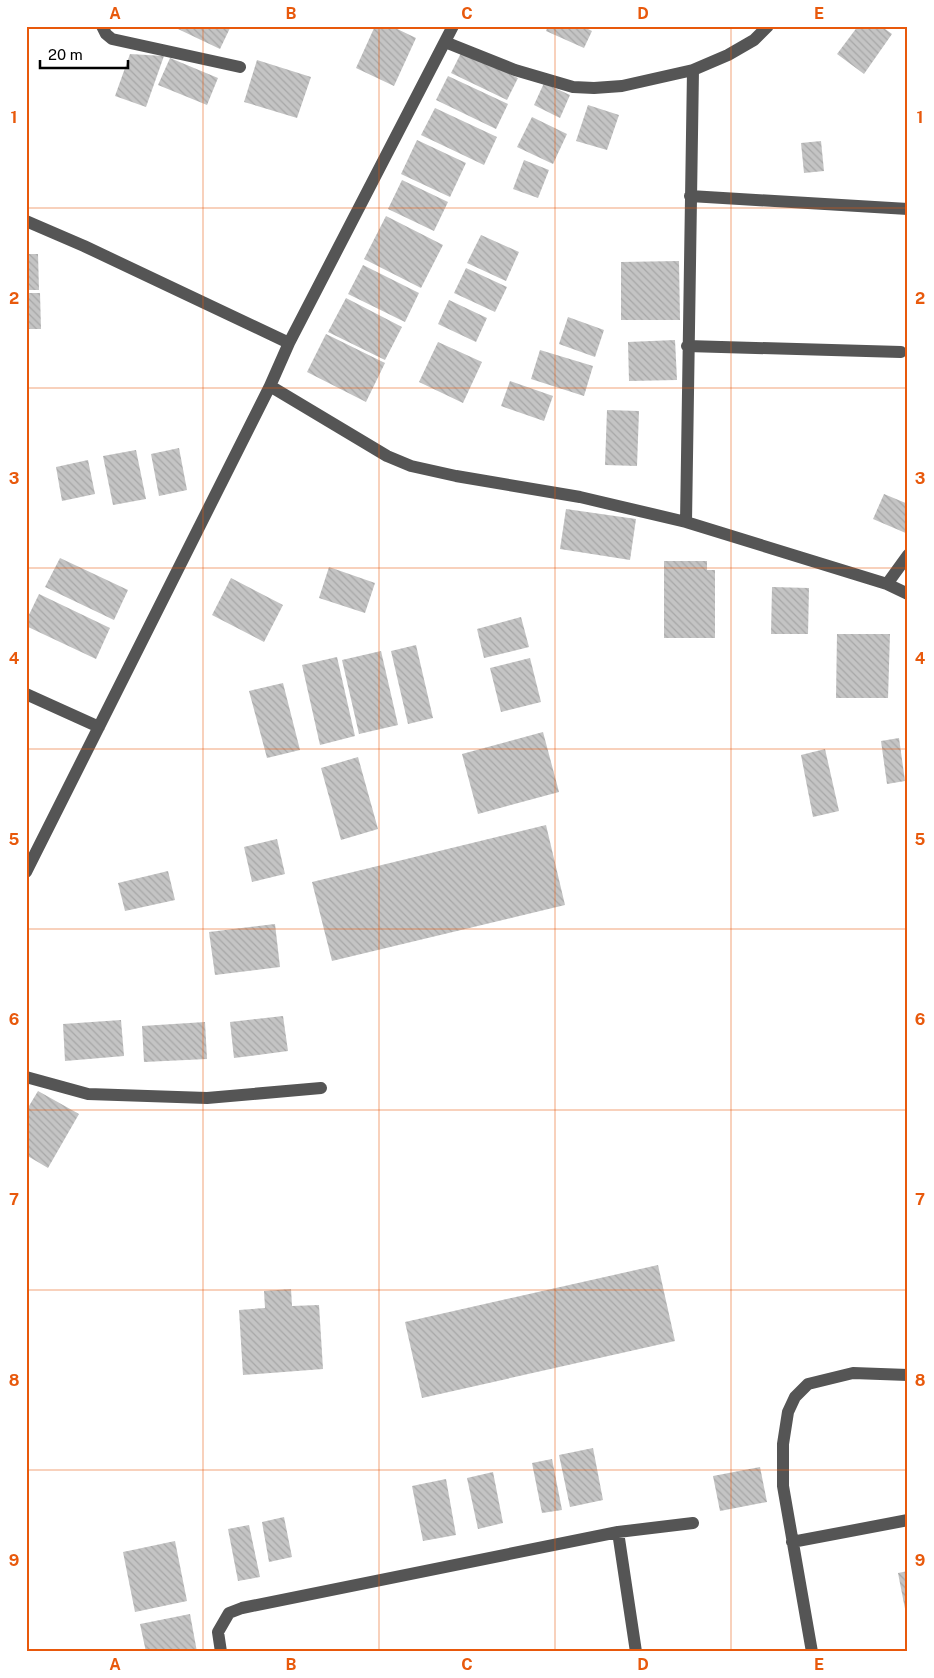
<svg xmlns="http://www.w3.org/2000/svg" width="934" height="1678" viewBox="0 0 934 1678" font-family="'Public Sans',sans-serif">
	<style>
		.building { fill: url(#building-back-hatch) }
		.lines { fill: none; stroke-linecap: round; stroke-linejoin: round }
		.minor { stroke: #555; stroke-width: 12 }
		.grid { fill: none; stroke: #e8590c; stroke-width: 1; stroke-opacity: 0.55 }
		.neatline { fill: none; stroke: #e8590c; stroke-width: 2 }
		.grid-label { font-size: 16px; text-anchor: middle; font-weight: bold; fill: #e8590c }
	</style>
	<defs>
		<pattern id="building-back-hatch" width="6" height="6" patternUnits="userSpaceOnUse" patternTransform="scale(1.25)"><rect width="6" height="6" fill="#c4c4c4"/><path d="M-1 5l2 2M0 0l6 6M5-1l2 2" fill="none" stroke="#a7a7a7"/></pattern>
	</defs>
	<rect width="100%" height="100%" fill="#fff"/>
	<path class="building" d="M179,26h52l-11,23 -42,-20z
		M375,26h16l25,12 -22,48 -38,-18z
		M548,26h34l10,5 -8,17 -38,-17z
		M858,26h23l11,8 -28,40 -27,-20z
		M462,51l56,27 -11,22 -56,-27z
		M130,54l34,2 -18,51 -31,-11z
		M170,58l48,20 -11,27 -49,-20z
		M257,60l54,17 -14,41 -53,-16z
		M448,76l60,28 -12,25 -60,-29z
		M544,83l26,12 -10,23 -26,-13z
		M588,105l31,10 -12,35 -31,-9z
		M435,108l62,29 -13,28 -63,-30z
		M532,117l35,17 -14,30 -36,-17z
		M417,140l49,23 -16,34 -49,-23z
		M821,141l3,30 -20,2 -3,-30z
		M524,160l25,10 -11,28 -25,-9z
		M402,180l46,22 -14,29 -46,-22z
		M386,216l57,29 -22,43 -57,-29z
		M481,235l38,17 -13,29 -39,-18z
		M26,254h12l1,36h-13z
		M679,261l1,59h-59v-58z
		M363,265l56,28 -14,29 -57,-28z
		M466,268l41,19 -12,25 -41,-19z
		M26,293h14l1,36h-15z
		M346,298l56,29 -17,33 -57,-28z
		M449,300l38,18 -11,24 -38,-18z
		M568,317l36,13 -9,27 -36,-13z
		M326,334l59,29 -19,39 -59,-30z
		M675,340l2,40 -48,1 -1,-39z
		M438,342l44,20 -19,41 -44,-21z
		M540,350l53,16 -9,30 -53,-17z
		M510,381l43,15 -9,25 -43,-15z
		M607,410l32,1 -2,55 -32,-1z
		M179,448l8,42 -28,6 -8,-42z
		M136,450l10,49 -33,6 -10,-49z
		M88,460l7,34 -33,7 -6,-34z
		M884,494l24,10v30l-35,-15z
		M566,509l70,10 -6,41 -70,-11z
		M60,558l68,32 -14,30 -69,-33z
		M664,561h43v9h8v68h-51z
		M329,567l46,16 -10,30 -46,-15z
		M231,578l52,27 -19,37 -52,-27z
		M772,587l37,1 -1,46h-37z
		M39,594l71,34 -14,31 -70,-33v-5z
		M521,617l8,30 -45,11 -7,-29z
		M837,634h53l-2,64h-52z
		M416,645l17,73 -25,6 -17,-73z
		M381,651l17,74 -39,9 -17,-74z
		M337,657l18,79 -35,9 -18,-80z
		M530,658l11,44 -40,10 -11,-44z
		M283,683l17,67 -33,8 -18,-67z
		M543,732l16,60 -81,22 -16,-60z
		M899,738l6,43 -18,3 -6,-43z
		M825,749l14,62 -26,6 -12,-62z
		M358,757l20,72 -37,11 -20,-72z
		M546,825l19,80 -233,56 -20,-79z
		M277,839l8,35 -33,8 -8,-35z
		M168,871l7,29 -50,11 -7,-28z
		M275,924l5,43 -65,8 -6,-43z
		M283,1016l5,35 -54,7 -4,-36z
		M121,1020l3,36 -59,5 -2,-37z
		M205,1022l2,37 -63,3 -2,-36z
		M38,1091l41,23 -31,54 -22,-13v-44z
		M658,1265l17,76 -253,57 -17,-76z
		M291,1289l1,17 27,-1 4,64 -80,6 -4,-65 26,-2 -1,-17z
		M593,1448l10,52 -33,7 -11,-52z
		M552,1459l10,51 -20,3 -10,-50z
		M760,1467l7,35 -47,9 -7,-35z
		M493,1472l10,51 -25,6 -11,-51z
		M446,1479l10,56 -33,6 -11,-55z
		M284,1517l8,40 -23,5 -7,-40z
		M249,1525l11,52 -22,4 -10,-52z
		M175,1541l12,60 -52,11 -12,-60z
		M908,1571v48h-1l-9,-46z
		M190,1614l7,38h-51l-6,-28z"/>
	<g class="lines">
		<path class="minor" d="M102,26l4,8 6,5 128,28
			M445,42l70,28 58,17 21,1 28,-2 71,-16 35,-15 26,-15 14,-14
			M690,196l218,13
			M26,221l58,25 205,97
			M687,346l214,6
			M270,386l117,70 24,10 45,10 124,21 106,25 201,62 21,10
			M686,522l7,-452
			M887,584l21,-29
			M26,694l73,33
			M26,872l244,-486 19,-43 164,-317
			M26,1077l62,17 119,4 114,-10
			M618,1532l18,120
			M792,1542l116,-22
			M221,1652l-3,-20 11,-19 13,-5 376,-76 75,-9
			M812,1652l-29,-166v-42l5,-32 7,-15 13,-13 45,-11 55,2"/>
	</g>
	<path class="grid" d="M203,26v1626M379,26v1626M555,26v1626M731,26v1626M26,208h882M26,388h882M26,568h882M26,749h882M26,929h882M26,1110h882M26,1290h882M26,1470h882"/>
	<rect width="934" height="1678" fill="none" stroke="#ffffff" stroke-width="55"/>
	<path d="M40 60v8h88v-8" fill="none" stroke="#000000" stroke-width="2.5"/>
	<text x="48" y="60" font-size="15" fill="#000000" stroke="#ffffff" stroke-width="4" paint-order="stroke">20 m</text>
	<rect x="28" y="28" width="878" height="1622" class="neatline"/>
	<g class="grid-label">
		<text x="115" y="19">A</text>
		<text x="291" y="19">B</text>
		<text x="467" y="19">C</text>
		<text x="643" y="19">D</text>
		<text x="819" y="19">E</text>
		<text x="14" y="123">1</text>
		<text x="920" y="123">1</text>
		<text x="14" y="304">2</text>
		<text x="920" y="304">2</text>
		<text x="14" y="484">3</text>
		<text x="920" y="484">3</text>
		<text x="14" y="664">4</text>
		<text x="920" y="664">4</text>
		<text x="14" y="845">5</text>
		<text x="920" y="845">5</text>
		<text x="14" y="1025">6</text>
		<text x="920" y="1025">6</text>
		<text x="14" y="1205">7</text>
		<text x="920" y="1205">7</text>
		<text x="14" y="1386">8</text>
		<text x="920" y="1386">8</text>
		<text x="14" y="1566">9</text>
		<text x="920" y="1566">9</text>
		<text x="115" y="1670">A</text>
		<text x="291" y="1670">B</text>
		<text x="467" y="1670">C</text>
		<text x="643" y="1670">D</text>
		<text x="819" y="1670">E</text>
	</g>
</svg>
